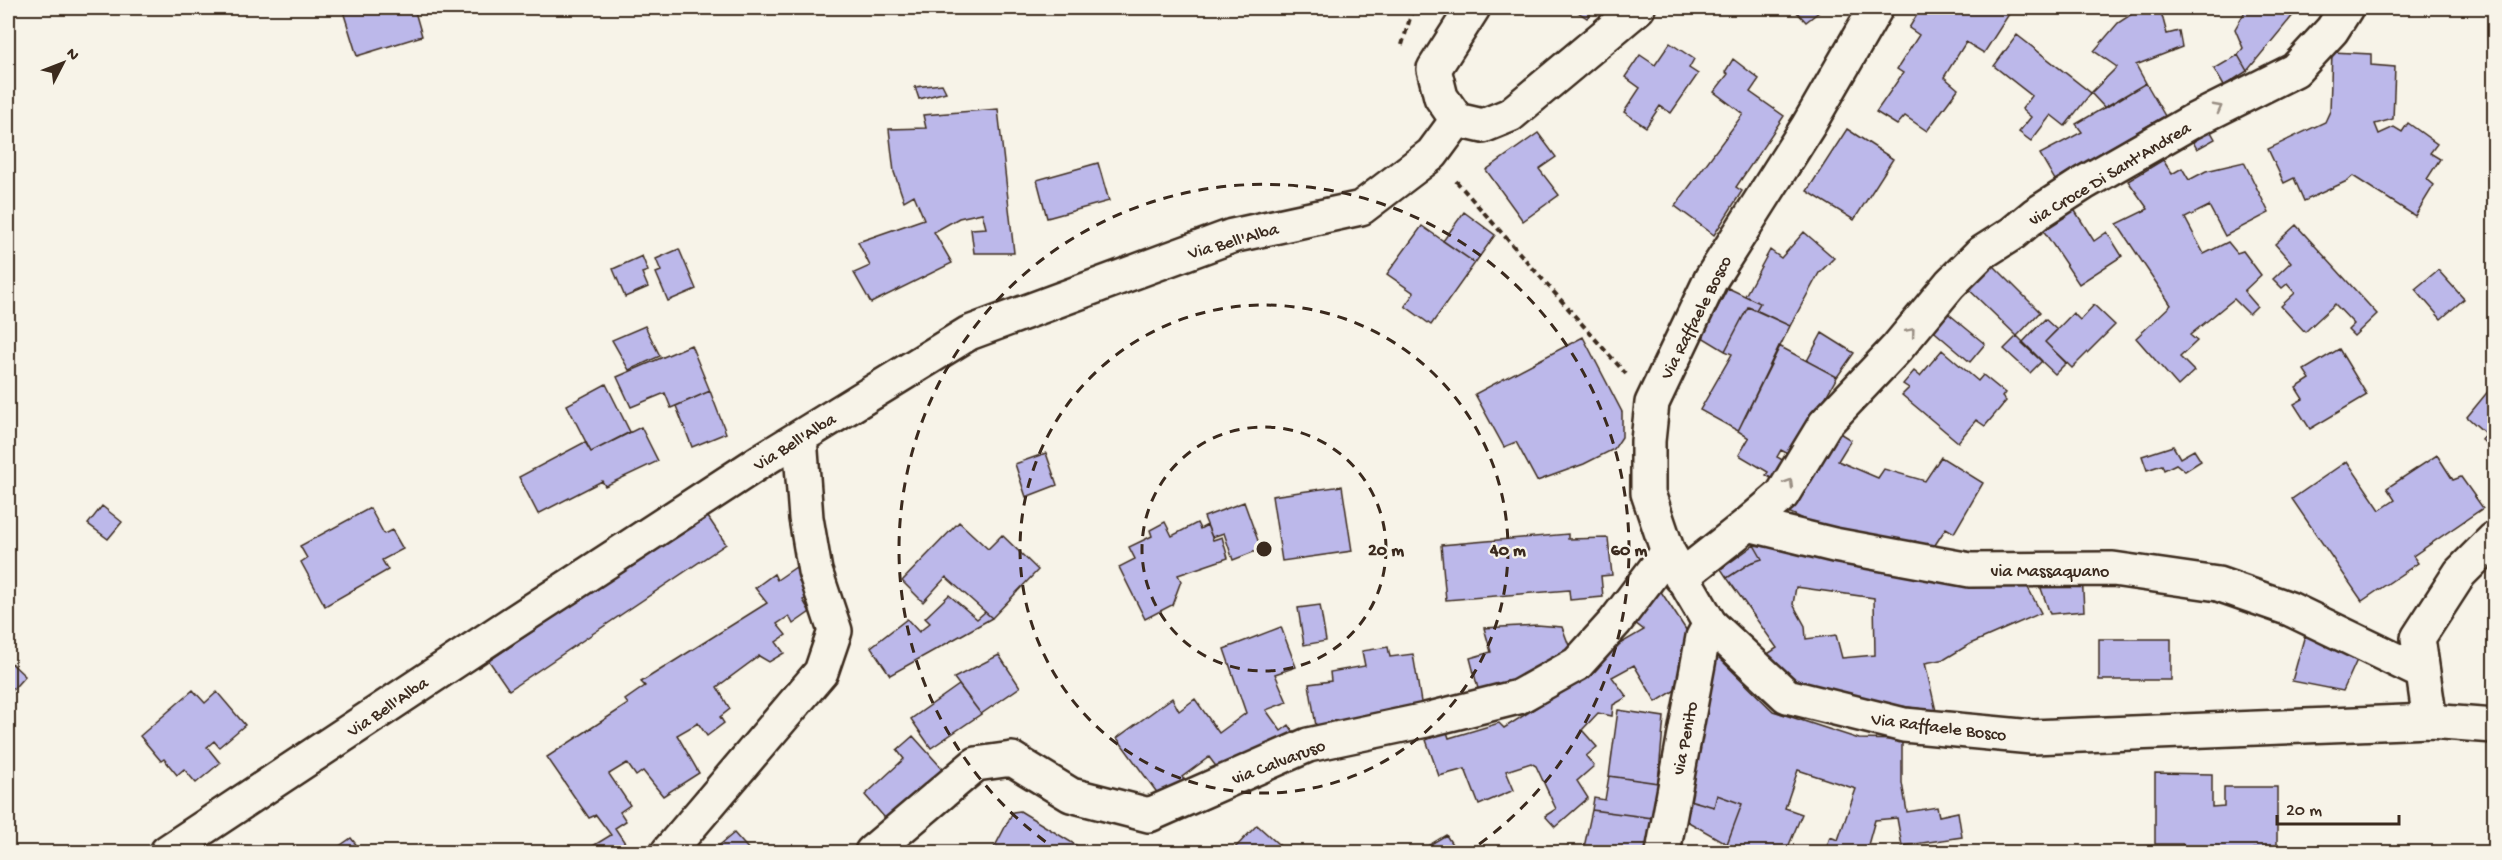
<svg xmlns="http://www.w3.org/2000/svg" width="2502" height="860" viewBox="0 0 2502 860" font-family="'Gochi Hand',sans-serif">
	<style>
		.building { fill: #bcb8ea; stroke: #3b2a1e; stroke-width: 1.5; fill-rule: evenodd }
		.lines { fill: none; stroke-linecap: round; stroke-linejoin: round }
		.street-casing { stroke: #3b2a1e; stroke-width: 38 }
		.secondary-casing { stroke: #3b2a1e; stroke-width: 38 }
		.path { stroke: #3b2a1e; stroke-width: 4; stroke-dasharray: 6 4.5; stroke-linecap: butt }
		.street { stroke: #f7f3e8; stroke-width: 33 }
		.secondary { stroke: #f7f3e8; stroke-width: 33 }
		.oneway { stroke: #998e83 }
		.ring { fill: none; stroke: #3b2a1e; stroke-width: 3; stroke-dasharray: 10 8 }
		.labels { text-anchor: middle; stroke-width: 4.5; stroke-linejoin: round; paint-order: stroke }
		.street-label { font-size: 18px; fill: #3b2a1e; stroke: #f7f3e8 }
		.centre { fill: #3b2a1e; stroke: #f7f3e8; stroke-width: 3 }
		.ring-label { font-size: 18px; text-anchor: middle; font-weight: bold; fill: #3b2a1e; stroke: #f7f3e8; stroke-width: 4.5; stroke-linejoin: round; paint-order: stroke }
	</style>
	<rect width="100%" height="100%" fill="#f7f3e8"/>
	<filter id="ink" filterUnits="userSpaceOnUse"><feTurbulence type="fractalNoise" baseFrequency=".0167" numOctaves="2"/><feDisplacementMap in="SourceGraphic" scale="12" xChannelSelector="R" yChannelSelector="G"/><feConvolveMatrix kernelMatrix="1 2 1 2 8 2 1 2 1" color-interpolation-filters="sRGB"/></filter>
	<g filter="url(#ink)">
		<path class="building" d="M342,8h72l8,28 -65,20z
			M1572,8h23l-8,10z
			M1793,8h31l-18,14z
			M1921,8h86l4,3 -27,42 -18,-11 -22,35 14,12 -31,42 -22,-15 -8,9 -21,-13 27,-39 -6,-4 22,-34 -10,-7z
			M2141,8h19l7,26 12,-3 3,16 -46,18 10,18 -41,25 -14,-15 26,-26 -23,-16 24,-28z
			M2247,8h52l-52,63 -9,-16 5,-7 -8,-19z
			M2017,35l74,58 -26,33 -14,-11 -20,26 -12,-9 12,-15 -9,-8 10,-13 -38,-30z
			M1670,43l24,16 -5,9 9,6 -27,39 -11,-7 -14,21 -22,-15 16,-24 -15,-11 15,-22 15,10z
			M2332,52l39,2v11l24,2 -2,52 -18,5 4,10 15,-7 8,5 6,-9 29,21 -7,9 10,6 -13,20 7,6 -19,31 -62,-40 -6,5 -43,20 -10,-23 -10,5 -16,-34 57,-27 5,-11z
			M2238,55l9,16 -23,15 -10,-17z
			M1733,59l26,20 -9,13 34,24 -48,71 6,4 -28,44 -39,-29 68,-92 -29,-22 14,-18 -3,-2z
			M2146,83l19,33 -110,64 -15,-26 42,-22 -6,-8z
			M942,84l4,8 -27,7 -4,-12z
			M998,109l16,144h-40l-3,-24 15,-1 -4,-15 -23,5 -25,14 18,31 -81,40 -17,-30 16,-7 -12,-24 66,-23 -10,-24 -10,6 -10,-29 -5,-43 37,-1 -3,-13z
			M2206,123l9,16 -18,10 -9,-16z
			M1847,129l46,30 -39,61 -47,-29z
			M1538,133l18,24 -17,12 20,26 -36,26 -37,-51z
			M2163,160l9,14 10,-6 7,12 17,-9 38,-9 25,51 -44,23 -16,-30 -24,12 19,36 24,-12 9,11 6,-2 18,24 -17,16 13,15 -8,8 -15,-15 -44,36 7,6 -17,16 14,14 -16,15 -42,-48 35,-33 -54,-81 31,-15 -20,-28z
			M1098,163l11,38 -62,17 -10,-38z
			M2070,203l24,38 13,-9 15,24 -43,28 -40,-60z
			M1464,212l31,23 -20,28 -32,-22z
			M2296,225l81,89 -23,22 -6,-6 6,-6 -19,-20 -30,28 -24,-26 14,-13 -8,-9 -5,4 -9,-9 18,-17 -16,-18z
			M1422,226l53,37 -44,62 -26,-19 9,-13 -27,-19z
			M1804,232l30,26 -15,15 -29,53 -34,-16 4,-7 -15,-7 25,-46 11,8z
			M679,249l17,40 -28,12 -12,-28 5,-2 -5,-12z
			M642,256l6,15 -6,2 6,14 -23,10 -12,-28z
			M1986,258l54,54 -23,24 -55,-53z
			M2438,270l26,29 -23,20 -26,-30z
			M1728,288l32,15 -4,7 -8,-3 -23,44 -23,-14z
			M2094,305l21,20 -43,43 -27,-26 28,-29 7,7z
			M1748,307l42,19 -52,105 -38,-21 32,-56 -7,-3z
			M1944,310l41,34 -15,18 -40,-34z
			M2045,319l12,11 -12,12 21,21 -11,11 -33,-31z
			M645,326l15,30 -31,14 -17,-30z
			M1822,333l32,20 -17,24 -30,-16z
			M2017,336l25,25 -12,12 -26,-24z
			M1583,337l39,75v25l-8,12 -30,15 -47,17 -21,-39 -12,5 -29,-53z
			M691,345l19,46 -39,17 -6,-15 -34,14 -14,-30z
			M1779,346l58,31 -45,79 -11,-6 -4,7 11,6 -11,19 -11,-7 2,-3 -29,-17 10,-17 -11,-7z
			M2339,349l28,46 -57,34 -16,-25 9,-5 -7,-11 14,-9 -6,-9z
			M1942,350l36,31 5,-6 22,18 -3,4 4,4 -21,25 -9,-6 -18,22 -56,-47 7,-7 -6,-4 11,-13 6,5z
			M606,384l24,48 -39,20 -24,-47z
			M2494,384v67l-12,-11 4,-6 -19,-17z
			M710,391l16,42 -34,14 -16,-41z
			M1825,424l26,16 -13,21 40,17 6,-9 41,12 16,-24 42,26 -29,50 -8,-5 -13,20 -18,-7 -3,12 -69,-16 -68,-31z
			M641,427l17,34 -53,25 -3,-5 -64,33 -19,-37 66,-35 6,10z
			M2173,446l7,12 14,-8 7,11 -16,10 -9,-7 -12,6 -2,-5 -15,5 -5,-14z
			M1046,453l11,32 -31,12 -11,-33z
			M2437,455l16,25 8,-3 22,31 -70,48 5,7 -56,38 -70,-102 55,-38 33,49 15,-10 -8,-12z
			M1342,486l10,65 -70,10 -10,-65z
			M1244,502l17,47 -28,11 -9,-27 -12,4 -8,-20z
			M102,506l20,16 -14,17 -20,-15z
			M370,508l14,26 8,-4 11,19 -21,11 6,10 -63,36 -24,-44 6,-4 -7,-12z
			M706,514l20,30 -217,146 -20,-29z
			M959,522l29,27 14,-14 36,35 -46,48 -46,-41 -23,25 -21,-21z
			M1165,522l7,14 25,-13 3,6 7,-4 6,15 9,-3 6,21 -50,17 3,6 -9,24 -27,14 -26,-52 16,-8 -6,-12 23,-11 -2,-6z
			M1568,534v5l40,-1 4,37 -11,1 2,21 -33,3 -1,-10 -123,10 -5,-55z
			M1754,545l228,34 42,1 17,33 -71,31 -25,15 -20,4 11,48 -85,-12 -48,-14 -26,-16 -11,-14 11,-7 -50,-70 23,-15 12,-4zM1796,587l78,11 1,57 -33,3 -6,-23 -30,4 -1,-13 -12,-22z
			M1754,545l8,14 -12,4 -23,15 -6,-9z
			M796,567l19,27 -12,6 7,12 -17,12 -4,-8 -12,8 9,11 -10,7 8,11 -15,9 -10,-6 -42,31 13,22 -10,8 4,6 -17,13 -9,-13 -21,12 22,38 -36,23 -20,-25 -7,5 -9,-13 -18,11 21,31 -10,7 6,9 -11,7 16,24h-48l28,-17 -15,-20 -7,3 -42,-61 81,-53 -3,-4 20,-14 -4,-4 126,-79 -12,-15 19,-14 3,6z
			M2082,573l2,38 -34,3 -13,-37z
			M1656,584l40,61 -11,39 -29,18 -22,-37 -22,12 15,20 -14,8 -1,11 -14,-3 -16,17 15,17 -11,9 8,10 -17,15 11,17 -33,29 -10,-11 11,-7 -20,-43 -5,-3 -25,8 8,19 -35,15 -14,-36 -26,7 -13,-36 21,-8 2,6 50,-15 5,5 52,-33 -7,-10 95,-55 -9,-7z
			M949,595l28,24 8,-7 7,6 -102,57 -19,-28 36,-28 12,13 11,-9 -5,-5z
			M1320,605l6,36 -22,4 -6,-37z
			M2308,624l53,27 -18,40 -51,-10z
			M1537,625l25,2 12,32 -92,45 -12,-46 21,-6 -7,-24z
			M1281,627l15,40 -21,7 12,28 -21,8 15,21 8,-6 10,15 -78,33 -12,-16 -27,20 3,4 -24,17 -44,-60 55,-40 7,13 16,-12 24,34 27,-20 -22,-64z
			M2099,639h72v41h-72z
			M1388,647l2,10 23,-3 10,60 -106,18 -8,-48 22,-3 -1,-9 35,-6 -3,-15z
			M1709,648l64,63 86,28 43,1v43l5,29 30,-5 2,9 19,-4 4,25 -60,9 -5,-28 -22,2 -9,32h-41l5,-15 8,3 18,-51 -58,-19 -13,38 17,6 -16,38h-44l-15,-8 15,-40 -25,-9 -3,12 -35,-10z
			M999,655l21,32 -39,27 -27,-36z
			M8,660l17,16 -17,19z
			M959,685l22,29 -50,34 -20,-29z
			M193,690l12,13 12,-11 28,33 -26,22 -5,-6 -7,6 13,16 -24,20 -12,-14 -7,6 -13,-16 -3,2 -21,-25z
			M1618,710l46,7 -6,66 -49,-7z
			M913,736l35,39 -57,50 -26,-30 39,-36 -7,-9z
			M2155,773l57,1v33l12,-1v-19h53v62h-24v3h-70v-8h-28z
			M1609,776l49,7 2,36 -68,-9 2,-12 11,2z
			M1717,795l25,9 -15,40 -49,-28 1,-19 35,10z
			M1592,810l68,9 -4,33h-73z
			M1020,811l64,39 1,2h-93l21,-40z
			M1257,825l30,27h-56z
			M734,833l17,19h-33l-3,-3z
			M1446,835l11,17h-28l-3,-5z
			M351,838l11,14h-31z"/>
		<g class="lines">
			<g class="street-casing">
				<path id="street" d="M1748,524l34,-29 43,-71 72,-76 53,-64 30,-30 33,-21 23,-19 48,-31 107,-61 104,-52 37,-40 14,-22
					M1681,577l67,-53 86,21 136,25 143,-1 105,15 72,25 133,64
					M2430,721l-12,-83 42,-65 34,-34
					M167,852l329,-218 265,-173 208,-128 263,-97 129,-28 71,-54 25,-34
					M668,852l153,-180 14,-41 -20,-60 -9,-53 -6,-80
					M872,852l104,-88 36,-5 59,36 78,20 159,-70 118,-25 92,-23 59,-33 38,-42 53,-70
					M1663,852l40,-215 7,-13"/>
			</g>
			<g class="secondary-casing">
				<path id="secondary" d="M1473,8l-39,61 7,28 16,23 26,6 27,-11 128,-107
					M1876,8l-68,118 -97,153 -59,124 -4,38v52l20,59 42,72 77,72 117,29 128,12 398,-16 64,5"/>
			</g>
			<path class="path" d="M1402,45l11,-37
				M1456,181l170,193"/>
			<use href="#street" class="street"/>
			<use href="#secondary" class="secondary"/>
		</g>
		<defs><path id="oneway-chevron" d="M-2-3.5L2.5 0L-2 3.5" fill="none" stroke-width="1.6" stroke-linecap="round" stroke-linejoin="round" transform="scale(1.5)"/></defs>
		<g class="oneway">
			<use href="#oneway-chevron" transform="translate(2218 108) rotate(-28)"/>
			<use href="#oneway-chevron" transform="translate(1911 332) rotate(-50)"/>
			<use href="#oneway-chevron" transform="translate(1789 483) rotate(-59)"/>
		</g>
	</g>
	<g class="ring">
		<circle cx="1264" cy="549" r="122"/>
		<circle cx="1264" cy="549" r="244"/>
		<path d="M1060 852A365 365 0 1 1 1468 852"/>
	</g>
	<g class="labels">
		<g class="street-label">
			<text transform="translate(2109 173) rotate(-31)" y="6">via Croce Di Sant'Andrea</text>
			<text transform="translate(1233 240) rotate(-16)" y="6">Via Bell'Alba</text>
			<text transform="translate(1695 317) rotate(-63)" y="6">Via Raffaele Bosco</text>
			<text transform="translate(794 441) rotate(-32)" y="6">Via Bell'Alba</text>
			<text x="2050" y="576">via Massaquano</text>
			<text transform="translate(387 706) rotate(-34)" y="6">Via Bell'Alba</text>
			<text transform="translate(1939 726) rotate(7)" y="6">Via Raffaele Bosco</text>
			<text transform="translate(1684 738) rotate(-79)" y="6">via Penito</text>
			<text transform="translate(1278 761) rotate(-21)" y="6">via Calvaruso</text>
		</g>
	</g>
	<circle cx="1264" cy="549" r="9" class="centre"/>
	<g class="ring-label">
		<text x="1386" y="555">20 m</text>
		<text x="1508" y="555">40 m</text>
		<text x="1629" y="555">60 m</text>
	</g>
	<rect width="2502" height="860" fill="none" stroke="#f7f3e8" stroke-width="30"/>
	<rect x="15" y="15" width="2472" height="830" fill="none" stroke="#3b2a1e" stroke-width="2" filter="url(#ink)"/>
	<g transform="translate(63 63) rotate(48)" stroke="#f7f3e8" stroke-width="4.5" paint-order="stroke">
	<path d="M0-4.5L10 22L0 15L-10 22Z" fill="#3b2a1e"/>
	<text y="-9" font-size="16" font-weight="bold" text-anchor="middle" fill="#3b2a1e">N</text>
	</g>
	<path d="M2277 815v9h122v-9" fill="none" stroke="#3b2a1e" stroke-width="3"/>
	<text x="2286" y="815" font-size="18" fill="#3b2a1e" stroke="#f7f3e8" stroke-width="4.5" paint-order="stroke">20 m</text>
</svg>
